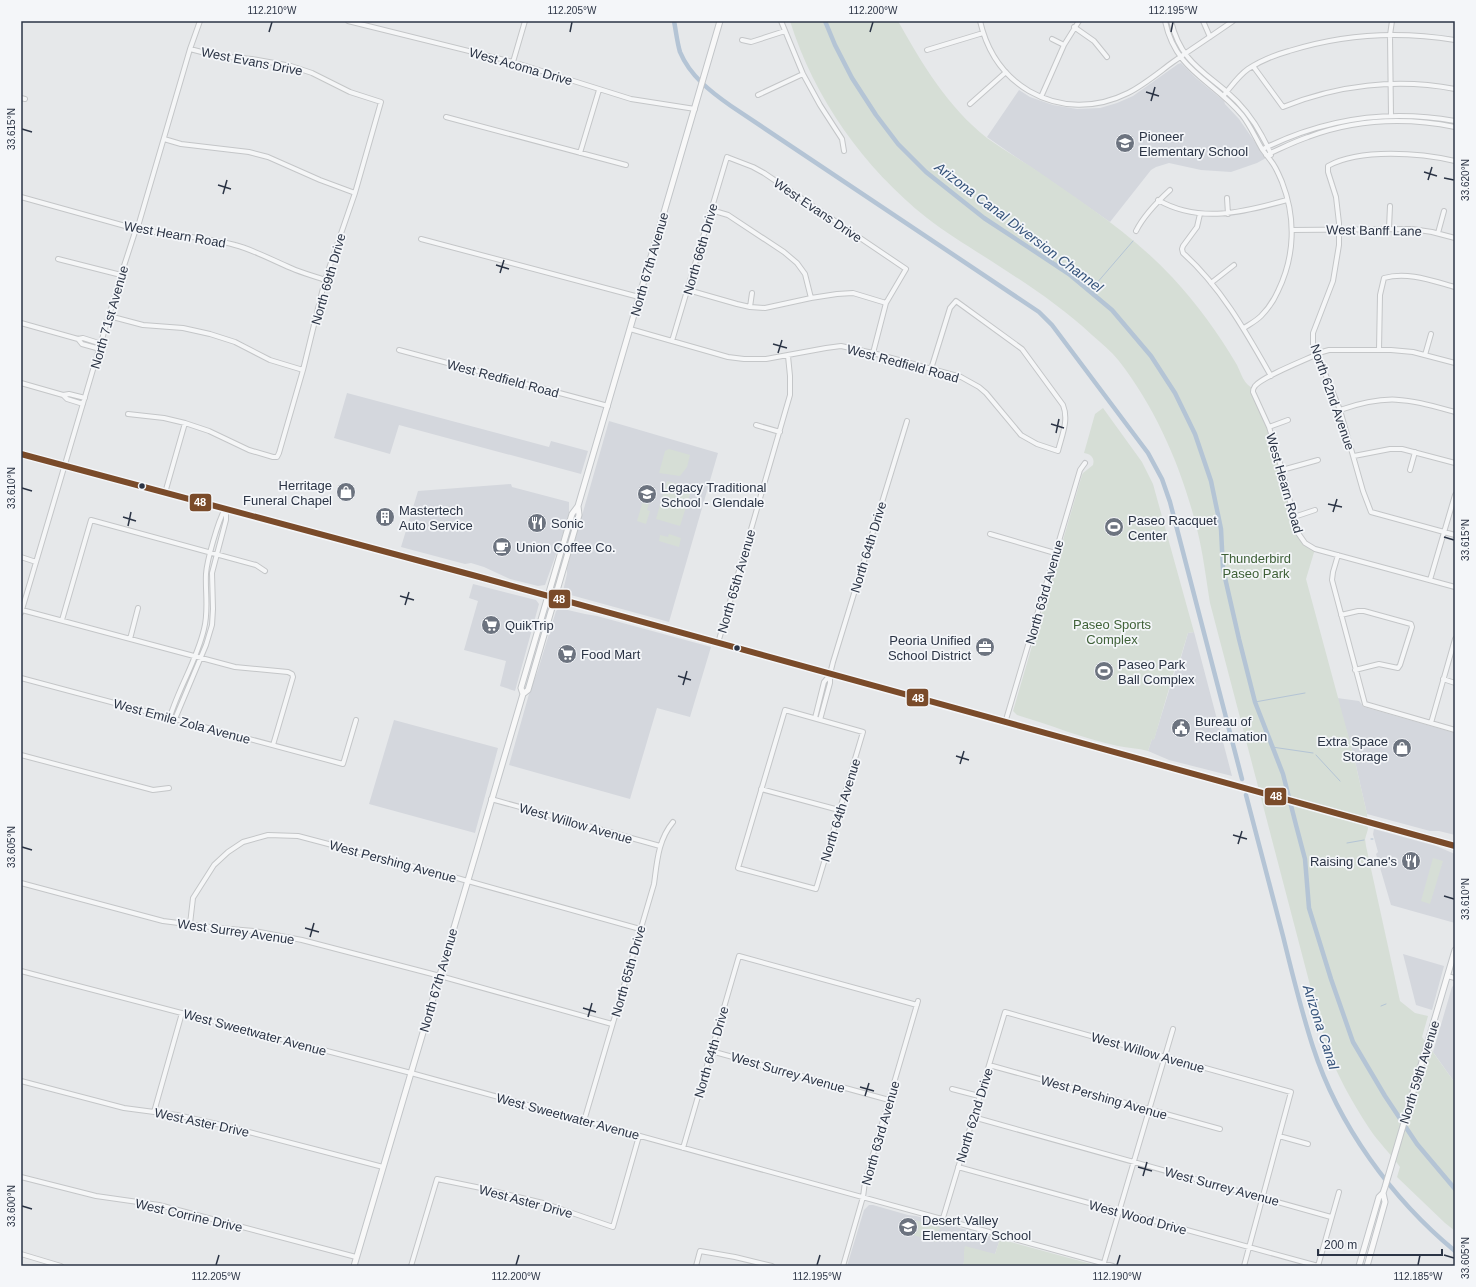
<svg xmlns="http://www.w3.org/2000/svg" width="1476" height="1287" viewBox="0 0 1476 1287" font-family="Arial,sans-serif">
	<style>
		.built { fill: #d4d7dd }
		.green { fill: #d6ded6 }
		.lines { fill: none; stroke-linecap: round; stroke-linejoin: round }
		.stream { stroke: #b4c4d5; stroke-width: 1 }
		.canal { stroke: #b4c4d5; stroke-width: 4.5 }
		.minor-casing { stroke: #c4c6c8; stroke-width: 6 }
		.major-casing { stroke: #c2c5c8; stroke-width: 7 }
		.minor { stroke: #f5f6f7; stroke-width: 4 }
		.major { stroke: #f8f8f8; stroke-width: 5 }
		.bus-1-casing { stroke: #f4f6f9; stroke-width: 9 }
		.bus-1 { stroke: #7a4b2a; stroke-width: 6 }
		.ticks { fill: none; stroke: #2b3445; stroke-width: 1.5 }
		.bus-dot { fill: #2b3445; stroke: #f4f6f9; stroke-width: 1.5 }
		.labels { text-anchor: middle; stroke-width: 3.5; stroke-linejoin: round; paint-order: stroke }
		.street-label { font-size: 13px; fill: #2b3445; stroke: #f4f6f9 }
		.poi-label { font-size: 13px; fill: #2b3445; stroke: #f4f6f9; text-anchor: start }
		.park-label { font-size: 13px; fill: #3f6138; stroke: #f4f6f9 }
		.water-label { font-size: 14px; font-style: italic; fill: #34527a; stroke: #f4f6f9 }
		.line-badge { stroke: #f4f6f9; stroke-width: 1.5 }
		.badge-label { font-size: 11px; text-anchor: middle; font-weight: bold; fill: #fff }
		.neatline { fill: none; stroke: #2b3445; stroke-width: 1.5 }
		.ticks-label { font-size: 10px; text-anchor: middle; fill: #2b3445 }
	</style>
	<rect width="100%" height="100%" fill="#e6e8ea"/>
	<path class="built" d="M1181,63l15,15 28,23 1,3 14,15 27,39 -9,5 -26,9 -30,-2 -32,-7 -13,4 -5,3 -41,52 -123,-85 32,-47 11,7 23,8 24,4 23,-1 17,-5 16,-7 45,-32z
		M347,393l202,54 2,-6 37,10 -7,23 -182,-49 -9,29 -56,-16z
		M609,421l109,32 -49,169 -102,-28 -4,-3 4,-17v-6z
		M511,484l1,3 57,15v11l-9,30 -15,42 -7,1 -28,-7 -26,-12 -13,-4 -6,1 -64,-17 17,-56z
		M473,584l63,16 3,4 -24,87 -15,-5 6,-25 -42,-11 14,-49 -9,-3z
		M559,608l26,6 12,2 114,31 -21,70 -33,-9 -27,91 -121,-34 20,-71 9,-24 18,-59z
		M1194,632l38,144 -63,-16 -21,-9 4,-12h2l22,-71h2l10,-35z
		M1337,698l22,3 5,6 91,26v102l-16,-4h-9l-63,-17 -13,-57z
		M394,720l104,28 -23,85 -106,-29z
		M1374,829l62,17 19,8v69l-64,-18 -15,-51 2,-2 -5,-18z
		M1403,954l41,12 -12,44 -16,-5z
		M1455,984v99l-22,-31 19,-65z
		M869,1205h4l35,10 8,1 84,23 -5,15 -31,-2 1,7 -2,7h-116l17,-56z"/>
	<path class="green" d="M790,21h108c24,43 50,86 89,117 14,10 29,19 43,28 49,34 101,67 142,111 25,27 47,57 65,88 4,8 7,20 16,23l16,39 32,111 14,11 -9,30 48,178 13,57 1,15 -3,10 1,7 34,155 15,12 13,3 -6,21 33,46v148l-10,-8 -48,-46 3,-10c-9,-13 -22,-25 -31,-39 -17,-26 -32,-53 -43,-82l-116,-443c-4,-25 -7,-50 -13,-74 -15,-60 -40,-119 -78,-168 -8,-10 -18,-18 -27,-26 -28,-26 -59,-47 -90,-67 -24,-16 -52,-32 -75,-50 -63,-50 -113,-120 -137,-197z
		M1103,408l39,54 11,22 41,148 -6,1 -11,36 -2,-1 -21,72 -2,-1 -4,12c-10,-3 -20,-3 -30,-5 -34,-7 -67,-21 -101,-31l-4,-4 69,-236 1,-2 10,-8c2,-7 -2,-11 -9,-12l11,-39z
		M669,449l21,6 -3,12 -7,9 -21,-3 6,-22z
		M667,481l25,7 -12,38 -24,-7z
		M647,486l8,2 -3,14 -9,-3z
		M643,501l6,2 -2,7 3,1 -4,13 -9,-3z
		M669,534l12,4 -2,9 -20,-6 1,-6 8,2z
		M1433,858l10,3 -13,43 -9,-3z
		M914,1220l26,7 -4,15 -26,-8z
		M1000,1239l95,26 1,1h-133c2,-7 0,-13 2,-20l30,8z"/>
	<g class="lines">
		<path class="stream" d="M1090,291l43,-50
			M1255,702l50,-9
			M1272,747l41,6
			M1316,755l24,26
			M1371,839h2
			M1347,843l17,-3
			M1381,1006l5,-2"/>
		<path class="canal" d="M674,21c2,10 3,21 6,31 10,24 31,40 51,54l308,206 13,13 96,128 14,26 8,23 72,277
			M825,21l10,24 17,33 24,37 22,29 28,28 58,46 85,56 43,36 39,46 24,37 20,41 16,47 10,48 2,40 16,70 16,63 28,72 13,51 9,34 4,49 22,71 22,63 32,54 32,48 38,45
			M1246,795c12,47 25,94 37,141 9,37 18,74 30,111 25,78 79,152 142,204"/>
		<g class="minor-casing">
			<path id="minor" d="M348,21l165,41 118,37 64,10
				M781,21l22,53 17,31 22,34 2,12
				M980,21c7,30 22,54 49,70 31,18 67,18 99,2 16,-8 30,-20 45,-31 20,-14 40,-27 60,-41
				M1165,21c11,51 47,58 77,94 8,10 13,22 20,34 3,4 6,8 9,12 5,6 8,14 11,21 14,36 13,74 -4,109 -4,9 -10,18 -17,25 -5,5 -11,8 -17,12
				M1171,21c9,38 29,48 56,71 14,12 26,27 35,44 3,6 7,12 9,19
				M1203,21l7,16
				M1074,27l20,14 13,16
				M1052,39l12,6
				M742,40l9,2 34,-11
				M927,50l56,-17
				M513,62l12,-41
				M1253,66l30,41c54,-22 114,-29 172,-18
				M758,95l45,-21
				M1223,96c8,-9 15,-20 25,-27 12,-8 27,-14 41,-18 54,-17 111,-20 166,-11
				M1041,97l23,-52 15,-24
				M21,98l4,1
				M970,104l36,-32
				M1391,116l-1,-81 2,-14
				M446,117l180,48
				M164,139l17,5 68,8 19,5 52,23 35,13
				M1263,149c60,-30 125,-40 192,-28
				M580,153l19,-63
				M1266,155c14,-6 27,-13 42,-18 48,-18 97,-20 147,-10
				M1455,161c-34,-8 -95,-13 -127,5v6l8,25 3,26v22l-6,36 -20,52v11l27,66 23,81 8,21 84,23
				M21,197l115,32h6c30,8 62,7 93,16 19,5 37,15 56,23 11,5 23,8 34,12
				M1227,198l1,16
				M1158,200c42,24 86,12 129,0
				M711,210l17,5 56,37 13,11 8,11 6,24
				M1200,214l-3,13 -14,19 -1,3 1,4c38,34 63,79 88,123
				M1389,228l1,-22
				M1292,230l120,-1 20,3 23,6
				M1136,231c8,-16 21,-29 34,-41
				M1438,233l6,-22
				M421,239l218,58
				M58,259l63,16
				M1211,283l23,-18
				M688,290l49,14 13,3 15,1 46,-10 26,-4 16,-1 33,10
				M750,307l2,-14
				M109,316l34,9 40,3 27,6 25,8 35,18 33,10
				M21,323l57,16 5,-1 19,6
				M630,329l98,28 16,2h22l60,-11 15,-2 32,7 88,24 18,10 7,6 35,42 16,9 21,7c4,-16 11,-31 5,-46l-41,-56 -66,-48 -6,7 -19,61
				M78,339l4,5 18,5
				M672,341l55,-184 26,10 11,6 142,96 -20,34 -13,50
				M399,350l209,56
				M1379,350l1,-55 4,-17c23,-7 49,3 71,9
				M1425,355l6,-21
				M1455,363l-42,-11 -22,-2h-62l-7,2c-14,7 -59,24 -67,34 -2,3 -2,3 -2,6l16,35 13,43 16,63 7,10 10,6 140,38
				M21,383l42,12 4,4 16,5
				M63,395l6,-1 16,4
				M1340,410c49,-17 67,-11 115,2
				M128,414l36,4 21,5 24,8 40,19 24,7h4l2,-4 24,-83 22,-90 30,-87 26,-91 -31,-10 -38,-19 -21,-7 -39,-7 -35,-3 -27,-7
				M756,425l24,7
				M1269,427l19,-7
				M1354,456l36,-7h12l53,14
				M1282,470l36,-10
				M1410,470l5,-18
				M165,493l20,-70
				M1294,517l21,-7
				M990,534l65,19
				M1338,555l-5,17 -1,8 33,124 90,26
				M21,557l15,5
				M1430,580l25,-85
				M22,610l213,57 53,5 4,2 1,3 -20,68
				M21,613l100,-338 15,-46 3,-6 51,-174 10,-28
				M1341,615l17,-4h6l47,13 1,3 -12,38 -2,3 -19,-4 -24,6
				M62,620l29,-100 165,45 9,6
				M130,639l8,-31
				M718,643l72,-248v-19l-2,-20
				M21,678l322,86 13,-44
				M1443,679l12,4
				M785,710l78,22 -47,157 -78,-21z
				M170,717c9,-30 27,-57 34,-88 5,-19 1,-37 2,-55 1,-14 12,-53 19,-65
				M815,718l9,-36 6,-7
				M175,719l31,-74 6,-20 1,-16 -1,-36 14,-53v-11
				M820,720l10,-37v-9l3,-12 74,-241
				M1005,723l75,-253 5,-7
				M1431,723l24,-84
				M21,755l132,35 16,-2
				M761,789l78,21
				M491,799l169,47
				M21,883l142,38 55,7 36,3 48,9 138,36 172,48
				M190,924l3,-26 21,-33 14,-13 15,-10 25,-7 30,1 159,42 183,51
				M21,971l390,102 702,193
				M1447,976l8,2
				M711,1051l178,49
				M989,1065l231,64
				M21,1081l103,27 53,7 49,11 157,41
				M952,1089l27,7
				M154,1112l28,-99
				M973,1117l358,100
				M584,1121l70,-237c3,-22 4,-44 19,-62
				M1279,1136l29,8
				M683,1148l56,-192 178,49
				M958,1167l360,99
				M21,1177l75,19 63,9 197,52
				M943,1218l62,-206 286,80 -47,174
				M21,1254l40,12
				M411,1266l26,-87 44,9 62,15 70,24 26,-91
				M696,1266l4,-15 35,6 37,9
				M843,1266l20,-69 2,-15 53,-181
				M1103,1266l70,-237
				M1318,1266l21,-74"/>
		</g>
		<g class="major-casing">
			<path id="major" d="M21,454l455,122 979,270
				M523,694l5,-4 51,-175 -1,-9
				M354,1266l169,-572 -2,-6 51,-174 6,-8 142,-485
				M1359,1266l20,-69 4,-4 2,-6 70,-237
				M1367,1266l18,-64 -2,-9"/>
		</g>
		<use href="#minor" class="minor"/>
		<use href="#major" class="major"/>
		<g class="bus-1-casing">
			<path id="bus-1" d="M21,454l455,122 979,270"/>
		</g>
		<use href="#bus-1" class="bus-1"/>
	</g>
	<path class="ticks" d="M269,32l3,-10M570,32l2,-10M870,32l3,-10M1171,32l2,-10M1146,92l13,4M1151,101l4,-14M22,129l10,3M1424,172l13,4M1444,178l10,2M1428,180l4,-13M218,185l13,4M223,194l4,-14M496,265l13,4M500,273l4,-13M773,344l14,4M778,353l4,-13M1051,424l13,4M1056,433l3,-14M22,488l10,3M1328,504l14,3M1333,512l4,-13M123,517l13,4M128,526l3,-14M1444,537l10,3M400,596l14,4M405,605l4,-13M678,676l13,4M683,685l4,-14M956,756l13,4M960,764l4,-13M1233,835l14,4M1238,844l4,-13M22,847l10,3M1444,896l10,3M305,928l14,4M310,937l4,-14M583,1008l13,4M588,1017l4,-14M860,1087l14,4M865,1096l4,-13M1138,1167l14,4M1143,1176l4,-14M22,1206l10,3M1444,1255l10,3M216,1265l3,-10M516,1265l3,-10M817,1265l3,-10M1117,1265l3,-10M1418,1265l2,-10"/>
	<defs>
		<g id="school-disc" transform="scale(1)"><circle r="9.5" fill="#6c737f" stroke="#f4f6f9"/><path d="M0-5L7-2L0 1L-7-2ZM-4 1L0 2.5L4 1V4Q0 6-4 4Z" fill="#fff"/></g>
		<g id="shop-disc" transform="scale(1)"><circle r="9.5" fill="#6c737f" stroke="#f4f6f9"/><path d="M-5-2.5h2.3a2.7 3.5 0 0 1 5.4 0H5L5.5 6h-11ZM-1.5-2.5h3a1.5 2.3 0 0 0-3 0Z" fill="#fff"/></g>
		<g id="building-disc" transform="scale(1)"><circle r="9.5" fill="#6c737f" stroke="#f4f6f9"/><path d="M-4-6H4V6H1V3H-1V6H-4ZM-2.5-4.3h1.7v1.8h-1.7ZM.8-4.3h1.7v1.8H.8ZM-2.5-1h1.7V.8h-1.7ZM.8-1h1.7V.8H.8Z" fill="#fff"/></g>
		<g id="restaurant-disc" transform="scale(1)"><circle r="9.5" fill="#6c737f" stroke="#f4f6f9"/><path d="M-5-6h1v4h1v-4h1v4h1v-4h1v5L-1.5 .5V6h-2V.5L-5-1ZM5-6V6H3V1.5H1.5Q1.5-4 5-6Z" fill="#fff"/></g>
		<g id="stadium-disc" transform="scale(1)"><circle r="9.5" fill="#6c737f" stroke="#f4f6f9"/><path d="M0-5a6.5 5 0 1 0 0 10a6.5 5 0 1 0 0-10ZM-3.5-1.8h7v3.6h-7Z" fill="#fff"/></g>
		<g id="cafe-disc" transform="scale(1)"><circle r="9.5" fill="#6c737f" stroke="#f4f6f9"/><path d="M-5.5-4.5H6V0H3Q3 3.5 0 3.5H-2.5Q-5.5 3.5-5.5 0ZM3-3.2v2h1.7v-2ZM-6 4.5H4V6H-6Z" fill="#fff"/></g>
		<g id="supermarket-disc" transform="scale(1)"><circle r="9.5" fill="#6c737f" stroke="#f4f6f9"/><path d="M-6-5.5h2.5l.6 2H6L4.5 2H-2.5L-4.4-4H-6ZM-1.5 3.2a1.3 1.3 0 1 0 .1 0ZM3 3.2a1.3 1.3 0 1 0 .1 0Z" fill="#fff"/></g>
		<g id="office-disc" transform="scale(1)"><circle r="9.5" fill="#6c737f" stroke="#f4f6f9"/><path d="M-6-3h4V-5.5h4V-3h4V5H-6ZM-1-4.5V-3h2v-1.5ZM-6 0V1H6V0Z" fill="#fff"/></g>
		<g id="civic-disc" transform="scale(1)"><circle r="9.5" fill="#6c737f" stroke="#f4f6f9"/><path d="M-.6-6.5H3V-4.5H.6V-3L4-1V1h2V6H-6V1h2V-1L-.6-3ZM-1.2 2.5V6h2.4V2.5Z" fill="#fff"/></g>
	</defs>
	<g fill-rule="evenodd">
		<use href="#school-disc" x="1125" y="143"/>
		<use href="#shop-disc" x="346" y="492"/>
		<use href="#school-disc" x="647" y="494"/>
		<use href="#building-disc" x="385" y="517"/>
		<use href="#restaurant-disc" x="537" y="523"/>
		<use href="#stadium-disc" x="1114" y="527"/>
		<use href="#cafe-disc" x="502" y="547"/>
		<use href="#supermarket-disc" x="491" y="625"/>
		<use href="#office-disc" x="985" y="647"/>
		<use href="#supermarket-disc" x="567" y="654"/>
		<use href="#stadium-disc" x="1104" y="671"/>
		<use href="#civic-disc" x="1181" y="728"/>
		<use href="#shop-disc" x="1402" y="748"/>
		<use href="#restaurant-disc" x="1411" y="861"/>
		<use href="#school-disc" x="908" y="1227"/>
	</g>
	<g class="bus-dot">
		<circle cx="142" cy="486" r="3.5"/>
		<circle cx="737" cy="648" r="3.5"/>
	</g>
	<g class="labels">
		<g class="street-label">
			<text transform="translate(252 61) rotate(11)" y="5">West Evans Drive</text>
			<text transform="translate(521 66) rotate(16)" y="5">West Acoma Drive</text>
			<text transform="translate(818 210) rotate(34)" y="5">West Evans Drive</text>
			<text transform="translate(1374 230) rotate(1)" y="5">West Banff Lane</text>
			<text transform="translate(175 234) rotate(10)" y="5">West Hearn Road</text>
			<text transform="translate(700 249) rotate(-74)" y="5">North 66th Drive</text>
			<text transform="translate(649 264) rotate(-74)" y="5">North 67th Avenue</text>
			<text transform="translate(328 279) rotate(-74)" y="5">North 69th Drive</text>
			<text transform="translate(109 317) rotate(-74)" y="5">North 71st Avenue</text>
			<text transform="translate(903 363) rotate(15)" y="5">West Redfield Road</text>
			<text transform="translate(503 378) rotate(15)" y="5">West Redfield Road</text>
			<text transform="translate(1333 397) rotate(71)" y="5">North 62nd Avenue</text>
			<text transform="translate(1285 483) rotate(74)" y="5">West Hearn Road</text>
			<text transform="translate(868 547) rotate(-73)" y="5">North 64th Drive</text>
			<text transform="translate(736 581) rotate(-74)" y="5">North 65th Avenue</text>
			<text transform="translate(1044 592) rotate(-74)" y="5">North 63rd Avenue</text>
			<text transform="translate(182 721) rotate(15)" y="5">West Emile Zola Avenue</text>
			<text transform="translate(840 810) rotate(-73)" y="5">North 64th Avenue</text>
			<text transform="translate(576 823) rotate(16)" y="5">West Willow Avenue</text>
			<text transform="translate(393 861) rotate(15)" y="5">West Pershing Avenue</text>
			<text transform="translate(236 931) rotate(8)" y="5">West Surrey Avenue</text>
			<text transform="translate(628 971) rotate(-74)" y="5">North 65th Drive</text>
			<text transform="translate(438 980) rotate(-74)" y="5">North 67th Avenue</text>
			<text transform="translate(255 1032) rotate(15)" y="5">West Sweetwater Avenue</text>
			<text transform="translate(711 1052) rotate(-74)" y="5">North 64th Drive</text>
			<text transform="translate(1148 1052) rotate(16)" y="5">West Willow Avenue</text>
			<text transform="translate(788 1072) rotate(16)" y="5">West Surrey Avenue</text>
			<text transform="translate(1419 1072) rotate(-73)" y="5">North 59th Avenue</text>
			<text transform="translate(1104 1097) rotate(16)" y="5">West Pershing Avenue</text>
			<text transform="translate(974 1115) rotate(-73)" y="5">North 62nd Drive</text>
			<text transform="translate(568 1116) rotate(15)" y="5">West Sweetwater Avenue</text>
			<text transform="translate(202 1122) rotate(12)" y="5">West Aster Drive</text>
			<text transform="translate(880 1133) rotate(-74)" y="5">North 63rd Avenue</text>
			<text transform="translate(1222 1186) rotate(15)" y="5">West Surrey Avenue</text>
			<text transform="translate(526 1201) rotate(15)" y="5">West Aster Drive</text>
			<text transform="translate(189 1215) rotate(13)" y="5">West Corrine Drive</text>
			<text transform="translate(1138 1217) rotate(15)" y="5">West Wood Drive</text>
		</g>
		<g class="poi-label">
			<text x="1139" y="141">Pioneer<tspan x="1139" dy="15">Elementary School</tspan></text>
			<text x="332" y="490" text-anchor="end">Herritage<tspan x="332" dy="15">Funeral Chapel</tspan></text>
			<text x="661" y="492">Legacy Traditional<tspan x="661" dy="15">School - Glendale</tspan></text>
			<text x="399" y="515">Mastertech<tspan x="399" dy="15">Auto Service</tspan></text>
			<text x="1128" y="525">Paseo Racquet<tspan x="1128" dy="15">Center</tspan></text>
			<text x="551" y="528">Sonic</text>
			<text x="516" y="552">Union Coffee Co.</text>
			<text x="505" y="630">QuikTrip</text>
			<text x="971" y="645" text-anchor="end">Peoria Unified<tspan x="971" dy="15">School District</tspan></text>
			<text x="581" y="659">Food Mart</text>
			<text x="1118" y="669">Paseo Park<tspan x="1118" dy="15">Ball Complex</tspan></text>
			<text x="1195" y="726">Bureau of<tspan x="1195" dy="15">Reclamation</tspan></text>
			<text x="1388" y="746" text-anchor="end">Extra Space<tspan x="1388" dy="15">Storage</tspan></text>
			<text x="1397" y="866" text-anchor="end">Raising Cane's</text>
			<text x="922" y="1225">Desert Valley<tspan x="922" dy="15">Elementary School</tspan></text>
		</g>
		<g class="park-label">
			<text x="1256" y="563">Thunderbird<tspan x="1256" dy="15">Paseo Park</tspan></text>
			<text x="1112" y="629">Paseo Sports<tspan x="1112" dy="15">Complex</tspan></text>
		</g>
		<g class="water-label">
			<text transform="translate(1019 227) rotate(37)" y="5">Arizona Canal Diversion Channel</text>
			<text transform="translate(1321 1027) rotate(72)" y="5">Arizona Canal</text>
		</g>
	</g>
	<g class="line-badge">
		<rect x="189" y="493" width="23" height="19" rx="4" fill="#7a4b2a"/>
		<rect x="548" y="589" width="23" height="20" rx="4" fill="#7a4b2a"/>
		<rect x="906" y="688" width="23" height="19" rx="4" fill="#7a4b2a"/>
		<rect x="1264" y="787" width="23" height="19" rx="4" fill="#7a4b2a"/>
	</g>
	<g class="badge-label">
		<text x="200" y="506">48</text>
		<text x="559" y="603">48</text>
		<text x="918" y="702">48</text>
		<text x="1276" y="800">48</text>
	</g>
	<rect width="1476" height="1287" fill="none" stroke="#f4f6f9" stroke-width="44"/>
	<path d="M1318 1249v6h124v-6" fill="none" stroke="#2b3445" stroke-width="2"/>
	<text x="1324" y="1249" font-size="12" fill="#2b3445" stroke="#f4f6f9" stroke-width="3" paint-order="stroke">200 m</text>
	<rect x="22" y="22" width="1432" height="1243" class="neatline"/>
	<g class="ticks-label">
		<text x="272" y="14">112.210°W</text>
		<text x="572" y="14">112.205°W</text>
		<text x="873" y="14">112.200°W</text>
		<text x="1173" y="14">112.195°W</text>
		<text transform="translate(11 129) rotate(-90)" y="4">33.615°N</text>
		<text transform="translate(1465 180) rotate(-90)" y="4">33.620°N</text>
		<text transform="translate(11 488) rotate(-90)" y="4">33.610°N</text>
		<text transform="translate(1465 540) rotate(-90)" y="4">33.615°N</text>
		<text transform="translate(11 847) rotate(-90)" y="4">33.605°N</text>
		<text transform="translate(1465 899) rotate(-90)" y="4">33.610°N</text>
		<text transform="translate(11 1206) rotate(-90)" y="4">33.600°N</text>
		<text transform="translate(1465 1258) rotate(-90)" y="4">33.605°N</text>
		<text x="216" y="1280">112.205°W</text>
		<text x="516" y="1280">112.200°W</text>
		<text x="817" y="1280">112.195°W</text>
		<text x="1117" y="1280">112.190°W</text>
		<text x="1418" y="1280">112.185°W</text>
	</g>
</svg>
